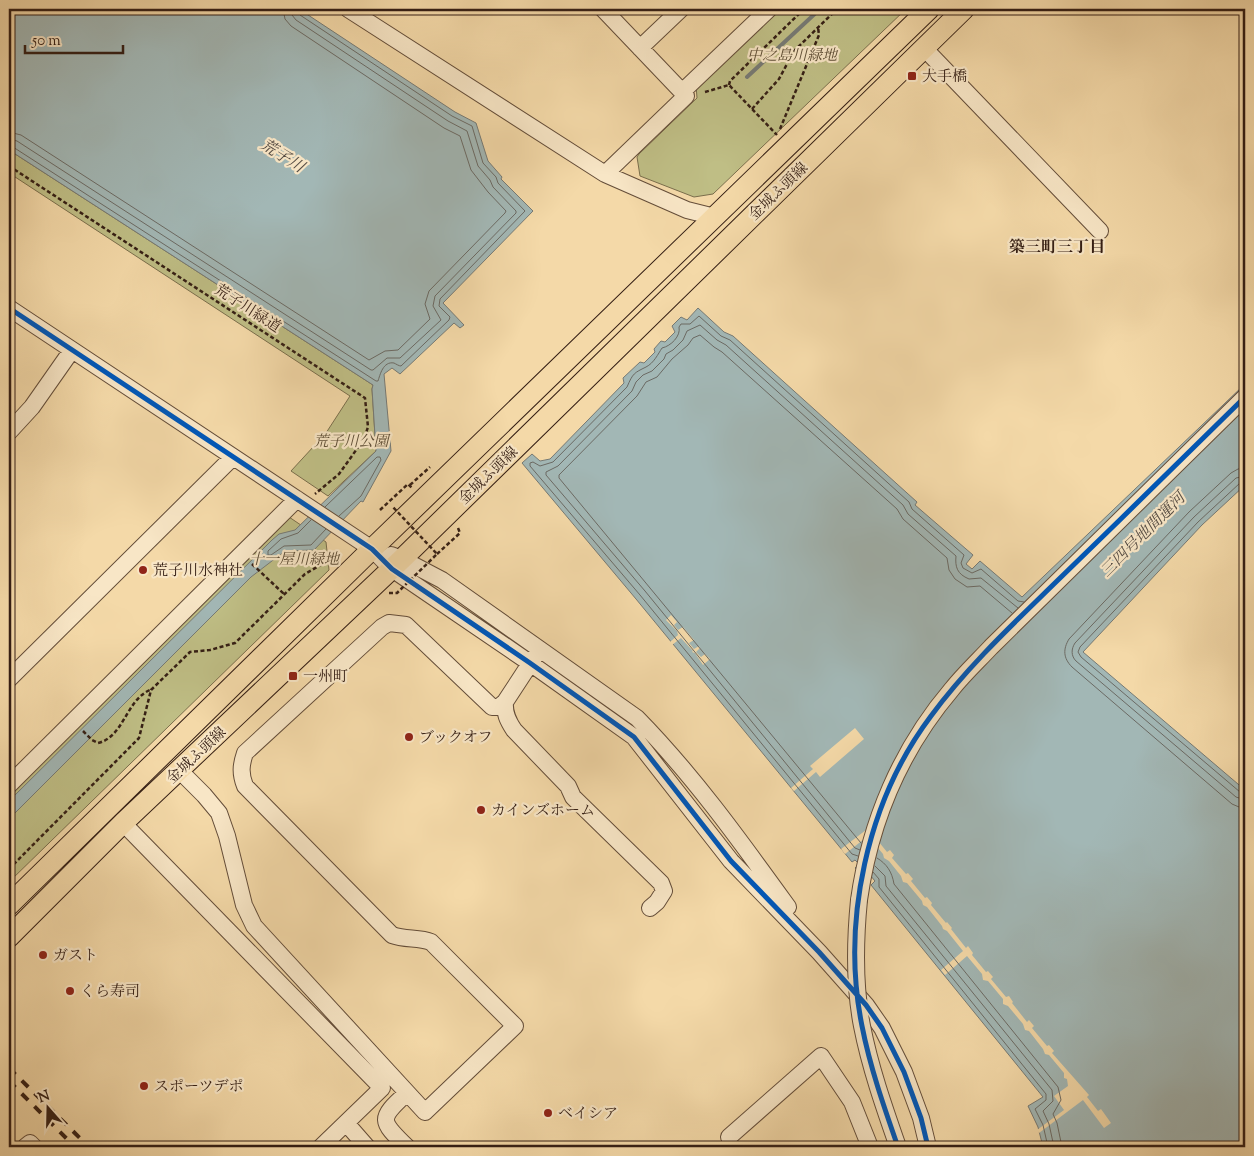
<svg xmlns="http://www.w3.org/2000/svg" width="1254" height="1156" viewBox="0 0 1254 1156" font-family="'Sorts Mill Goudy','Noto Serif JP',serif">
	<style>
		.green { fill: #bfbe85; stroke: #7a6e4c }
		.water { fill: #a2b7b5; stroke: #767a75 }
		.pier { fill: #f4d9a8 }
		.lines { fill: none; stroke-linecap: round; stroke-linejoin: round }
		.shore { stroke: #6b6a64; stroke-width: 1 }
		.stream { stroke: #767a75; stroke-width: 4 }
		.minor-casing { stroke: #644d39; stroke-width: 18 }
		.major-casing { stroke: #341e14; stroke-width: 22 }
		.path { stroke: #341e14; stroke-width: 2.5; stroke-dasharray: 4 2.5; stroke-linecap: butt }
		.minor { stroke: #f8e6c6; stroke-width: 16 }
		.major { stroke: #f4d9a8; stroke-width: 20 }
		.rail { stroke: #341e14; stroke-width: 4; stroke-dasharray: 9 9; stroke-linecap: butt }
		.minor-bridge-casing { stroke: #644d39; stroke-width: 18; stroke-linecap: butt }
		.path-bridge { stroke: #341e14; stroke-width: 2.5; stroke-dasharray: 4 2.5; stroke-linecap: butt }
		.minor-bridge { stroke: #f8e6c6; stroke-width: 16 }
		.cycleway-casing { stroke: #f8e6c6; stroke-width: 8 }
		.cycleway { stroke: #0057b8; stroke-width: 5 }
		.poi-dot { fill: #8f2418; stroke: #f8e6c6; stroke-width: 2 }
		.labels { text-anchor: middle; stroke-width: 4.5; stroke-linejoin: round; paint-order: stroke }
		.park-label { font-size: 15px; font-style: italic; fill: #5e4e36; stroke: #f8e6c6 }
		.poi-label { font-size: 15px; fill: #341e14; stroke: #f8e6c6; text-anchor: start }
		.street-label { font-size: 15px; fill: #341e14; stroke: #f8e6c6 }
		.water-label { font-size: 16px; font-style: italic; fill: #554c44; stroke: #f8e6c6 }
		.neighbourhood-label { font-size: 16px; font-weight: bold; fill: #341e14; stroke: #f8e6c6 }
	</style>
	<rect width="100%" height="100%" fill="#f4d9a8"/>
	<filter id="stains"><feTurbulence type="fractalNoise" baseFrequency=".004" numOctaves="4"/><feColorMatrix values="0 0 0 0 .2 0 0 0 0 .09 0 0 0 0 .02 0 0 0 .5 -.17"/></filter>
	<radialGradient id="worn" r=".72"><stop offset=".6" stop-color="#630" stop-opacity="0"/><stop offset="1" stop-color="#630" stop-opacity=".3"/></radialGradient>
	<path class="green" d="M774,9h132l-193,185 -19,3 -54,-21 -3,-19 2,-3 58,-56 -1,-13z
		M9,150l364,235 -1,4 4,62 -48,45 -37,-25 35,-38 24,-37 -341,-223z
		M289,517l37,25 3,28 -320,312v-85z"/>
	<path class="water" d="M9,9h290l156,103 21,11 12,38 14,16 -1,2 32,32 -90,92 21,22 -4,3 -6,-5 -54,51 -8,-6 -8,6 7,77 -28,51 -2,-1 -47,49 -29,1 -34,26 -242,242v-18l263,-261 7,-6 16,-4 81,-79 -4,-62 1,-4 -364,-235z
		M698,308l26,24 9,4 184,166 -2,3 58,50 -7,9 6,5 8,-8 42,36 223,-213v101l-43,40 -119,127 162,138v357h-202l-5,-20 -10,-21 15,-9 -172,-212 4,-4 -5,-6 -4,3 -11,-10 4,-4 -4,-4 -3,2 -216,-263 -114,-136 10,-9 8,7 10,-2 74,-76 -1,-5 17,-16 4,1 11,-11 -1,-3 7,-8 4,1 10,-10 -3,-6 9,-9 6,3z"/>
	<path class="pier" d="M671,615l6,7 -3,3 4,5 5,-3 11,13 -5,3 5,6 5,-3 1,2 -4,4 5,5 4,-3 5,5 -7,6 -8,-12 -3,-1 1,-1 -12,-13 -9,7 -2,-3 8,-7 -1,-4 -11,-11z
		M855,728l9,11 -44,38 -4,-5 -22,19 -3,-3 22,-19 -3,-3z
		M866,830l2,2 2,-1 17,21 3,-2 4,5 -2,3 14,16 2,-1 5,6 -2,2 14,17 2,-1 5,6 -1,2 15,18 1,-1 5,6 -1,1 15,19 2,-2 5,7 -1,2 14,17 2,-1 5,6 -2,2 15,18 3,-1 4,6 -1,1 15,19 2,-2 5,6 -2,2 15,18 2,-1 5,6 -2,2 37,42 -2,2 11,14 3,-2 10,14 -7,5 -21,-28 -44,33 -2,-3 27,-20 -10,-14 14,-10 -1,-7 -3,-1v-5l-15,-18 -4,-1 -2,-5 -14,-18 -4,-1 -2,-6 -15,-18 -5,-2v-5l-15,-18 -5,-1 -1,-6 -15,-18 -22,19 -4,-5 22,-19 -16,-20 -4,-2 -1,-3 -15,-19 -4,-2 -1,-4 -15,-18 -4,-1 -2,-6 -12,-15 -5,-3 -1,-4 -15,-18 -23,18 -4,-5z"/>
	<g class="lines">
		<path class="shore" d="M9,132l12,3 348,225 16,-9 13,-1 32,-31 -5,-15 4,-13 76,-78 1,-2 -18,-19 -17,-22 -11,-34 -16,-8 -153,-102 -6,-7 -2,-10
			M9,139l8,2 354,229h2l14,-12h13l41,-38 -8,-14 2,-10 81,-83v-2l-23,-24 -3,-7 -12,-14 -11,-35 -19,-10 -152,-101 -4,-5 -1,-6
			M9,146l4,1 363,234h2c2,-6 5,-20 16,-18 2,1 5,3 7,3l48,-46 1,-3 -11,-11 1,-7 85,-88 -27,-28 -2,-6 -13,-14 -11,-37 -20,-10 -152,-101 -3,-6
			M1245,468l-7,1 -7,4 -42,39 -120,127c-6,10 -6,19 3,28l160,137 7,3 6,1
			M1245,476l-9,2 -42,39 -119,126c-4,6 -4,13 1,18l160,136 9,3
			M1245,482l-5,1 -42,39 -118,125 -2,5 3,5 159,135 5,2
			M325,507l52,-50h3l1,3 -20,36 -22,20
			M311,520l-13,13 -17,6 -13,12v4h3l13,-9 27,-1 15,-16
			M861,843l-302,-365v-3l78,-79 9,-14 11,-5 15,-18 16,-14 5,-7 7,-3 14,12 8,5 175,157 6,10 44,39 2,12 6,9 12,8 13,-1 32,27
			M860,850l-5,-2 -210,-257 -99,-116v-3l12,-6 74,-75 4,-9 7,-7 9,-4 12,-12 2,-5 7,-4 10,-10 4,-9 13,-6 17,15 9,5 177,160 5,9 48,42c-1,11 1,18 13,23l12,-1 37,30
			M858,856l-6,-2 -212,-259 -110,-129v-3l3,-1 7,4 13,-4 74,-75c6,-14 7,-14 19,-20 8,-4 12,-13 16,-19 9,-2 19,-12 17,-21l2,-3h9l9,-8 22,20 9,4 179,162 3,7 52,46 -3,8 2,5 9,5 9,-4 37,32 6,1
			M877,858c10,6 15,14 17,26l164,203 3,13 -8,14 4,9 5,24
			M875,866l10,10 1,10 166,204 1,11 -10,10 6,13 5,23
			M873,872l6,7v8l167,207v6l-11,9 8,16 5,22"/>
		<path class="stream" d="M747,77l73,-68"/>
		<g class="minor-casing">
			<path id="minor" d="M348,9l257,165 82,36 28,7
				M603,9l83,87 -81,78
				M640,48l41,-39
				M924,48l176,183
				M682,92l87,-83
				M9,308l363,241 20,20 138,94 104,74 97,124 88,91 47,53 16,23 22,44 17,46 7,29
				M9,432l23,-25 40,-57
				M391,555l11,4 40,21 195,138c56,57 104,124 151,189
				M9,679l224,-222
				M505,702c-1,11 3,19 9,28l54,56 5,11 88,86 3,8 -7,11 -7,6
				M180,771l24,24 15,18 8,23 17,69 10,21 171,186 90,-86 -84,-84c-12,-5 -26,-2 -39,-7l-147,-149c-5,-13 -4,-21 0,-33l137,-126 7,-4 17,2 86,82h7l6,-5 34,-52
				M9,785l288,-286
				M123,823l259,265 -61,59
				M859,900c11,-78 42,-151 93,-211 12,-15 26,-28 39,-42l254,-250
				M407,1093c-29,26 -27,28 0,54
				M346,1123l21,24
				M729,1137l92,-81 31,46 18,45
				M25,1147l5,-4 4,4"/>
		</g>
		<g class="major-casing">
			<path id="major" d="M9,905l363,-356 557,-540
				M9,937l114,-114 279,-264 562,-550"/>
		</g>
		<path class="path" d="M729,85l1,-4 74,-72
			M705,92l24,-7 48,50
			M752,109l27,-30 15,-28 43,-42
			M780,129l39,-94 -1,-8
			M9,166l356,232 3,29 -4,12 -25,35 -24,20
			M410,485l20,-18
			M380,510l28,-26 4,4
			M437,554l23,-21 -2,-5 2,-1
			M252,564l32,30
			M83,731l9,9 6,3c26,-6 28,-43 52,-53
			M9,869l130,-131 12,-48 39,-38 20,-2 25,-7 70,-69 19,-11 15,-5"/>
		<use href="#minor" class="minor"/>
		<use href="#major" class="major"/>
		<path class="rail" d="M9,1068l80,79
			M9,1081l66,66"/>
		<g class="minor-bridge-casing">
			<path id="minor-bridge" d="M859,900c-4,41 -5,85 3,126 8,41 22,81 36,121"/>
		</g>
		<path class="path-bridge" d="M389,593h8l40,-39 -45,-48"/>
		<use href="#minor-bridge" class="minor-bridge"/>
		<g class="cycleway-casing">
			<path id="cycleway" d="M9,308l363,241 20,20 138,94 104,74 97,124 88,91 47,53 16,23 22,44 17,46 7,29
				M898,1147c-14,-40 -28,-80 -36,-121 -21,-104 5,-225 69,-310 36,-49 82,-92 126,-135 63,-61 126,-123 188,-184"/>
		</g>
		<use href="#cycleway" class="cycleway"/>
	</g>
	<g class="poi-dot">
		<rect x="907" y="71" width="10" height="10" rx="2.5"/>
		<circle cx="143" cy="570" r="5"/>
		<rect x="288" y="671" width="10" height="10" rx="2.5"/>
		<circle cx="409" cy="737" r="5"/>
		<circle cx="481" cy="810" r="5"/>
		<circle cx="43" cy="955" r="5"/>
		<circle cx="70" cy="991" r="5"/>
		<circle cx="144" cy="1086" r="5"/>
		<circle cx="548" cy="1113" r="5"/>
	</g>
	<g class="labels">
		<g class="park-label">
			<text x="792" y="60">中之島川緑地</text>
			<text x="351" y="446">荒子川公園</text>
			<text x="294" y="564">十一屋川緑地</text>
		</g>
		<g class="poi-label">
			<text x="922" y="81">大手橋</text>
			<text x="153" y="575">荒子川水神社</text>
			<text x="303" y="681">一州町</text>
			<text x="419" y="742">ブックオフ</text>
			<text x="491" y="815">カインズホーム</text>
			<text x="53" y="960">ガスト</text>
			<text x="80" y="996">くら寿司</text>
			<text x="154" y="1091">スポーツデポ</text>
			<text x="558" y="1118">ベイシア</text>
		</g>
		<g class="street-label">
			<text transform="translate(778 191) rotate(-44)" y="5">金城ふ頭線</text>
			<text transform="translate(248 308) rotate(33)" y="5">荒子川緑道</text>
			<text transform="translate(488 475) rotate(-44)" y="5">金城ふ頭線</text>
			<text transform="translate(196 755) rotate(-43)" y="5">金城ふ頭線</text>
		</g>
		<g class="water-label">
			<text transform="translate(283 155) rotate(32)" y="6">荒子川</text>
			<text transform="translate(1142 534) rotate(-45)" y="6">三四号地間運河</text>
		</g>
		<g class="neighbourhood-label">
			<text x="1057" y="252">築三町三丁目</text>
		</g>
	</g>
	<rect width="1254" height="1156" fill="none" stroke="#f4d9a8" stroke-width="30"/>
	<rect x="10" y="10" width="1234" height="1136" fill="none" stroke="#341e14" stroke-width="2.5"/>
	<rect x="15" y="15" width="1224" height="1126" fill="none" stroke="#341e14"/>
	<g transform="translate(48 1108) rotate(340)" stroke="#f8e6c6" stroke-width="4" paint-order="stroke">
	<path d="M0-4L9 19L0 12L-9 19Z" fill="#341e14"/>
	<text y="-8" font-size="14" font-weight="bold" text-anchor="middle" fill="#341e14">N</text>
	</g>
	<path d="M25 45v8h98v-8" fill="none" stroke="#341e14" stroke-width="2.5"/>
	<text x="32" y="45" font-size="15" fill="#341e14" stroke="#f8e6c6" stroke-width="4" paint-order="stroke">50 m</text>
	<rect width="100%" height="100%" filter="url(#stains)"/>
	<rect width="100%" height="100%" fill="url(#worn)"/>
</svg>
